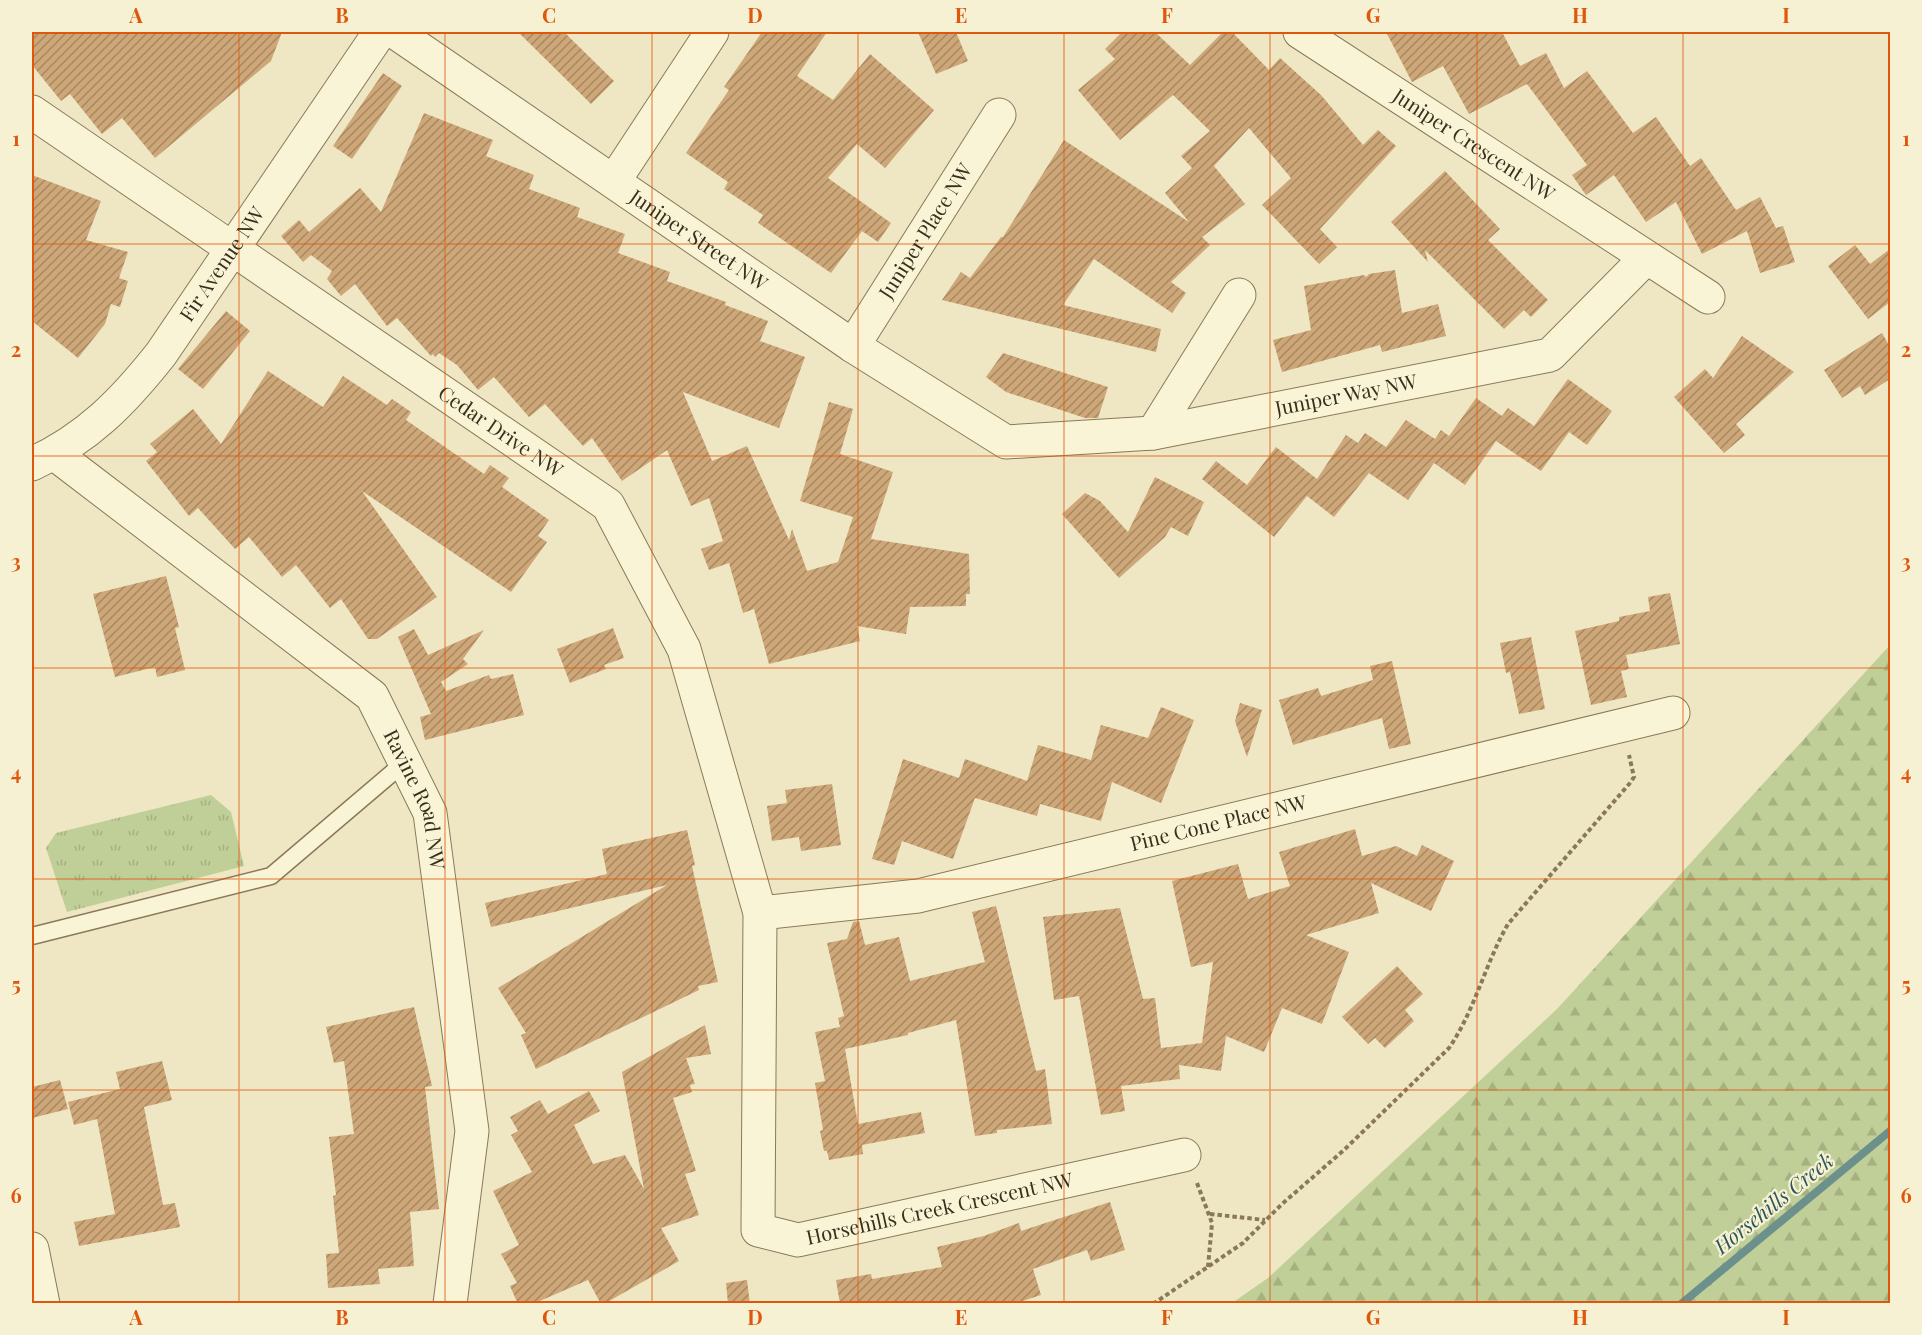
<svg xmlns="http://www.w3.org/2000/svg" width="1922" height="1335" viewBox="0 0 1922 1335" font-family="'Playfair Display',serif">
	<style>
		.grass { fill: url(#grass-tufts) }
		.forest { fill: url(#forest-firs) }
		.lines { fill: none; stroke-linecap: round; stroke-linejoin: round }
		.stream { stroke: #6c908c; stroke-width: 8 }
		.building { fill: url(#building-hatch) }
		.lane-casing { stroke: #8a7959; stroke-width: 19 }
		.street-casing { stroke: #8a7959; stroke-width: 35 }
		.path { stroke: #8a7959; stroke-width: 4; stroke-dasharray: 4.5 3; stroke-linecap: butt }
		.lane { stroke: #faf4d7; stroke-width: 16 }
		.street { stroke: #faf4d7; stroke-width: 33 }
		.grid { fill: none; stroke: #df570d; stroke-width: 1.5; stroke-opacity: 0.55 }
		.labels { text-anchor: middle; stroke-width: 4.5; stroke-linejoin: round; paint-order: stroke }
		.street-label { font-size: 20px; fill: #392f1e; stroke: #f6f1d3 }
		.water-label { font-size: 21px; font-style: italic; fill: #2d5759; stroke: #f6f1d3 }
		.neatline { fill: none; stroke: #df570d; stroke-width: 2 }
		.grid-label { font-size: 20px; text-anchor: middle; font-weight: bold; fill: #df570d }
	</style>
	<defs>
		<pattern id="grass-tufts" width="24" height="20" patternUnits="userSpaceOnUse" patternTransform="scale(1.5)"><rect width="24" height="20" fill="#c0ce97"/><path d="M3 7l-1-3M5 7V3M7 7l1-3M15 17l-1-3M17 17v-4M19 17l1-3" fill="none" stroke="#a6b182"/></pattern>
		<pattern id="forest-firs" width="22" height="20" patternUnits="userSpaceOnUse" patternTransform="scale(1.5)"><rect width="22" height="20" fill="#c0ce97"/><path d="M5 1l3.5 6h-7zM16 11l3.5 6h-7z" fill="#a6b182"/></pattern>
		<pattern id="building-hatch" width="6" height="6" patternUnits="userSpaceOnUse" patternTransform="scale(1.5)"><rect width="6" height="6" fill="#cea778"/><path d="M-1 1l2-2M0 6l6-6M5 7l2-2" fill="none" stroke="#a88862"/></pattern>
	</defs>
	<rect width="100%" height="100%" fill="#efe7c3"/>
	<path class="grass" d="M211,795l20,17 13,54 -177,46 -21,-64 10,-15z"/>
	<path class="forest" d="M1890,645v658h-658l36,-25 289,-269z"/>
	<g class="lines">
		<path class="stream" d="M1681,1304l209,-173"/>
	</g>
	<path class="building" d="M32,32h250l-11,29 -116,97 -33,-40 -20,16 -32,-40 -9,7 -29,-36z
		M518,32h46l50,49 -23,23z
		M762,32h65l-30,44 36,24 37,-46 64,56 -49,58 -28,-24 -29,34 63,45 -13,19 -16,-11 -31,42 -73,-50 5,-8 -39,-26 4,-7 -42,-29 43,-63 -5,-3z
		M918,32h38l12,29 -32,13z
		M1122,32h33l35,33 33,-33h9l37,38 11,-12 41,37 42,50 15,-15 18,16 -76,83 17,18 -18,17 -57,-59 29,-27 -42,-50 -35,38 31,38 -43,33 8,8 -39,37 15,11 -14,20 -78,-54 -31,46 98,24 -5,23 -214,-52 19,-28 9,6 31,-41h2l61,-97 125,82 -24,-29 27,-25 -11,-12 29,-25 -37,-36 -53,45 -42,-50 37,-31 -10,-10z
		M1386,32h116l18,34 26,-13 18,35 23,-17 46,62 23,-16 34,49 11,-8 35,52 24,-13 16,31 7,-2 12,36 -35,11 -13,-42 -45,23 -26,-52 -30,20 -32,-47 -28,20 -14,-20 15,-10 -60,-81 -58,30 -26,-48 -31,16z
		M383,73l19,13 -50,73 -19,-13z
		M424,113l69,27 -7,16 48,19 -5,14 51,19 -3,9 48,17 -7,19 52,19 -3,9 59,21 -1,3 43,16 -8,20 45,16 -26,71 -96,-36 29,69 35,-15 42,94 3,-11 15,42 31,-9 15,-45 -53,-16 29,-99 24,7 -13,45 53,18 -22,67 98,15 1,40h-4v12l-56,1 -4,27 -49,-8 3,15 -91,23 -15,-55 -11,4 -14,-50 -20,7 -8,-21 22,-8 -14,-43 -18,8 -24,-56 -45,31 -30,-43 -9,8 -38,-42 -16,13 -35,-40 -16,13 -21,-25 -18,-12 -4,4 -2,-3 -2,2 -34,-38 -10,8 -32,-42 -14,12 -14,-17 5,-8 -21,-16 -8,7 -22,-26 18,-16 10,12 51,-44 21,24z
		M1445,171l55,58 -12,11 60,60 -17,17 -7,-7 -20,19 -79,-79 3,12 -37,-40z
		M32,175l69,26 -15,39 42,12 -9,26 9,3 -8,26 -9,-3 -6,20 -27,34 -46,-37z
		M1855,245l15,19 20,-15v53l-22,17 -40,-53z
		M1395,270l7,43 36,-9 8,32 -64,16 -2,-7 -98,27 -9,-32 38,-10 -7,-44 60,-11 2,2 3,-3z
		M226,311l24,20 -47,58 -25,-20z
		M1882,333l8,14v32l-25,16 -5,-9 -18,12 -18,-28z
		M1742,336l52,36 -58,52 9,11 -21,18 -50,-56 31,-28 8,9z
		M1003,353l105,34 -10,31h-13l-79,-26 -20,-15z
		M268,371l55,36 20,-31 44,29 5,-6 19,13 -5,8 78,54 6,-9 19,13 -7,9 47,33 -11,16 9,6 -36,50 -149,-101 75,106 -60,42h-9l-27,-40 -11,9 -34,-43 -14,12 -33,-40 -14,12 -37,-41 -9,8 -43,-55 11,-9 -7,-8 43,-35 28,35z
		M1568,379l44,32 -25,34 -18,-13 -28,39 -45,-30 -31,44 -31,-22 -26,37 -39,-27 -35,44 -27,-21 -33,41 -72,-58 14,-18 31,24 29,-38 41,32 29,-44 12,8 7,-10 21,14 20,-27 29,19 6,-9 8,6 27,-38 26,18 6,-8 26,18z
		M1155,477l49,25 -16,34 -17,-9 -6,10 -46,41 -57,-64 23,-21 15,8 28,31z
		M166,576l13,51 -4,1 10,42 -28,7 -2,-10 -40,10 -22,-83z
		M1670,593l10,51 -54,11 3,14 -8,2 6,26 -36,8 -16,-74 44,-10v-4l31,-6 -2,-14z
		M613,628l11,30 -20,7 2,4 -36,14 -13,-34z
		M414,629l14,26 56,-25 -21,29 5,5 -27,18 5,9 43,-16 2,4 22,-5 11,41 -99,25 -5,-23 11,-3 -33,-77z
		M1531,637l14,72 -26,5 -9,-42 -4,1 -6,-30z
		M1392,661l19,83 -22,5 -7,-31 -89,27 -14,-45 39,-12 3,8 52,-16 -3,-14z
		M1240,703l22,7 -15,47 -12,-36z
		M1161,707l33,13 -33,83 -49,-21 -11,39 -61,-17 -3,12 -62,-18 -22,61 -51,-18 -8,24 -22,-6 31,-100 56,19 6,-19 62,22 11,-36 53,15 10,-35 47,13z
		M832,784l9,61 -40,6 -2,-14 -27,4 -5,-35 20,-3 -2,-13z
		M1355,829l7,27 34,-10 21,10 5,-11 32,16 -23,50 -60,-28 8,30 -73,22 43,17 -27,72 -40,-16 -18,44 -38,-16 -5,35 -42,-6 1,14 -59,7 4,25 -24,4 -22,-119 -25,4 -11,-83 77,-9 23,91 12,-1 6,50 41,-5 11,-81 -22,5 -19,-86 66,-17 10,35 42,-13 -11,-34z
		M687,830l8,35 -3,1 26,116 -20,4 1,4 -163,79 -15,-34 5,-2 -28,-45 169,-103 -176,42 -6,-24 122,-29 -5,-25z
		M996,906l40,165 9,-2 7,55 -55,6v3l-22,3 -19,-116 -48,13v2l-63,14 13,75 63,-12 4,21 -63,12 1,9 -34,6 -2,-9h-3l-4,-20 3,-1 -8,-47 10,-2 -10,-49 25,-5 -2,-9 6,-2 -17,-73 20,-4 6,-17 6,-1 6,24 34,-8 11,44 75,-19 -13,-50z
		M1397,966l26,28 -18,16 9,11 -29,27 -10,-10 -7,6 -26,-27z
		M414,1007l18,79 -7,1 14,122 -29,3 4,54 -36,3 2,15 -52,4 -2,-34 13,-1 -6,-57 3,-1 -7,-58 25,-3 -10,-73 -10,2 -8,-36z
		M705,1025l6,29 -25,4 9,26 -5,1 2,7 -19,6 23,73 -11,3 14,41 -38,13 18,33 -75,43h-3l-13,-24 -55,24h-15l-8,-18 7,-3 -16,-29 18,-9 -26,-54 39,-19 -21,-37 7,-4 -8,-14 30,-17 8,14 41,-23 11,20 -26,14 19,39 32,-9 19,34 -22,-117z
		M162,1061l10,39 -28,7 19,98 12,-2 5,24 -101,19 -5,-24 41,-8 -18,-95 -23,6 -6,-23 52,-13 -4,-17z
		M60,1080l8,29 -36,9v-31z
		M1110,1202l15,48 -34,11 -4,-11 -54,19 8,26 -27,9h-174l-4,-24 35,-6 1,5 70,-12 -5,-20 47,-11 35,-13 2,8z
		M747,1280l3,24h-22l-2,-21z"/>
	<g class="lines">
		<g class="lane-casing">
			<path id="lane" d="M32,936l239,-60 134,-114"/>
		</g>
		<g class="street-casing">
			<g id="street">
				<path id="s1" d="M395,32l458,314 153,96 147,-9 397,-78 96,-97"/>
				<path id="s2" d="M1300,32l408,265"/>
				<path id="s3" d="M32,112l576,393 76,144 76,264 -2,317 40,10 386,-85"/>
				<path d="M614,181l98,-149"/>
				<path id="s4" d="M853,346l146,-231"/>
				<path d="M1153,433l86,-138"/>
				<path id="s5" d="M55,454l317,242 58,117 42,318 -22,173"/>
				<path id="s6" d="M32,464c56,-26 91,-62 129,-110l219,-322"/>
				<path id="s7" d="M760,913l158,-17 755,-183"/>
				<path d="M32,1249l11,55"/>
			</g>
		</g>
		<path class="path" d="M1197,1183l15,40 -4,44
			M1210,1214l55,6
			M1153,1304l90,-61 39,-39 62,-54 105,-102c26,-38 36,-84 59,-124l122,-141 4,-6 -5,-22"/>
		<use href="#lane" class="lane"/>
		<use href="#street" class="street"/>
	</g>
	<path class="grid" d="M239,32v1272M445,32v1272M652,32v1272M858,32v1272M1064,32v1272M1270,32v1272M1477,32v1272M1683,32v1272M32,244h1858M32,456h1858M32,668h1858M32,879h1858M32,1090h1858"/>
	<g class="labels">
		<g class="street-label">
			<text dy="7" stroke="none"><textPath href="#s2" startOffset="207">Juniper Crescent NW</textPath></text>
			<text dy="7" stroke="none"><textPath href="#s4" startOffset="136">Juniper Place NW</textPath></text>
			<text dy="7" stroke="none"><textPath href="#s1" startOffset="368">Juniper Street NW</textPath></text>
			<text dy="7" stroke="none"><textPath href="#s6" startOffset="280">Fir Avenue NW</textPath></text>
			<text dy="7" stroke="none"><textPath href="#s1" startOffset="1080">Juniper Way NW</textPath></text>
			<text dy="7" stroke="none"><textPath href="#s3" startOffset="567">Cedar Drive NW</textPath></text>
			<text dy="7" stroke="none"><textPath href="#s5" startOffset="512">Ravine Road NW</textPath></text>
			<text dy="7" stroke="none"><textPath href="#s7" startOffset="468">Pine Cone Place NW</textPath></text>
			<text dy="7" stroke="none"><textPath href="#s3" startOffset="1638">Horsehills Creek Crescent NW</textPath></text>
		</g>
		<g class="water-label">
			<text transform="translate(1774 1204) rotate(-39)" y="7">Horsehills Creek</text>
		</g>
	</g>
	<rect width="1922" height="1335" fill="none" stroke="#f6f1d3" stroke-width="66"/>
	<rect x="33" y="33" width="1856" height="1269" class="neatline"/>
	<g class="grid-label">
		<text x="136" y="23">A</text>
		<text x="342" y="23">B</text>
		<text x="549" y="23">C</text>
		<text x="755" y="23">D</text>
		<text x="961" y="23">E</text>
		<text x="1167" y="23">F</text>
		<text x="1373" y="23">G</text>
		<text x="1580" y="23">H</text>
		<text x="1786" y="23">I</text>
		<text x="16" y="146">1</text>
		<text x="1906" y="146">1</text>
		<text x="16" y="357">2</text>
		<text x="1906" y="357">2</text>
		<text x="16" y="569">3</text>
		<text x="1906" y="569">3</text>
		<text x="16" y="780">4</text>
		<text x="1906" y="780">4</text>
		<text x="16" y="992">5</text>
		<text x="1906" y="992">5</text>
		<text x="16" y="1203">6</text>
		<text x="1906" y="1203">6</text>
		<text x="136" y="1325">A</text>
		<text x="342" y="1325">B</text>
		<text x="549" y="1325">C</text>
		<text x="755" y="1325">D</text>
		<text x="961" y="1325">E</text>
		<text x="1167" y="1325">F</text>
		<text x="1373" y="1325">G</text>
		<text x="1580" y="1325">H</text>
		<text x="1786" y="1325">I</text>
	</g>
</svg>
